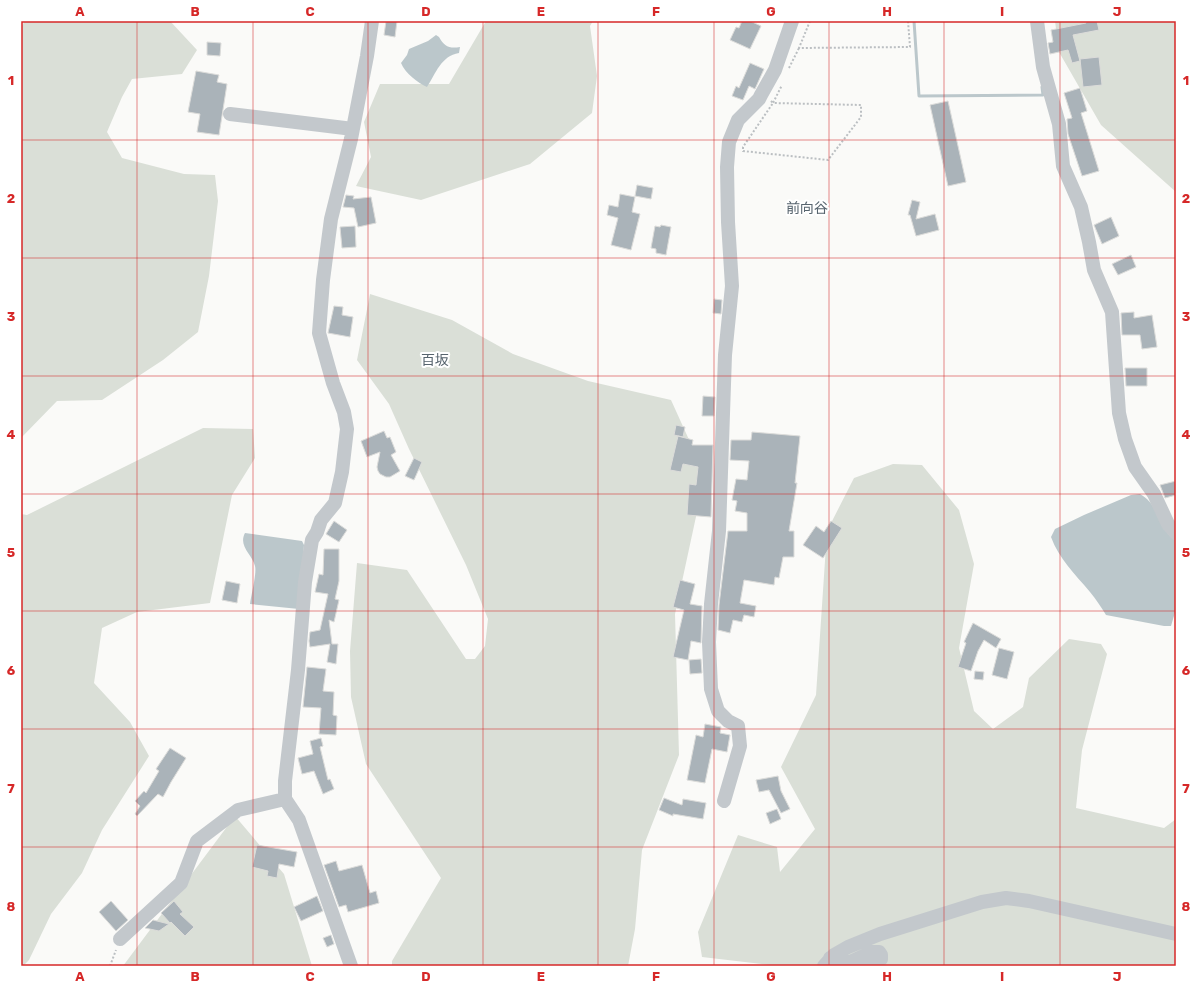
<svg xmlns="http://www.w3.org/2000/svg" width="1197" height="987" viewBox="0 0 1197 987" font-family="Rubik,'Noto Sans JP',sans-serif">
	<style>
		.green { fill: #dadfd7 }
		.water { fill: #bbc7cb }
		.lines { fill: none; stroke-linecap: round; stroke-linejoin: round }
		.stream { stroke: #bbc7cb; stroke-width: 3 }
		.building { fill: #aab3b9; stroke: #dcdcda }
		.path { stroke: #bbbfc2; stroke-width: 2; stroke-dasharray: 2 2; stroke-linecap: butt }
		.minor { stroke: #c3c8cc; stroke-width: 14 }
		.grid { fill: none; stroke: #d62828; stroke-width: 1; stroke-opacity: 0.55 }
		.labels { text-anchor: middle; stroke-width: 4; stroke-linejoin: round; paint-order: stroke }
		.neighbourhood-label { font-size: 14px; fill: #57646e; stroke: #fff }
		.neatline { fill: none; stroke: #d62828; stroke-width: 1.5 }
		.grid-label { font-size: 13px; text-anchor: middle; font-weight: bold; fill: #d62828 }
	</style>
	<rect width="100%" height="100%" fill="#fafaf8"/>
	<path class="green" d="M25,21h145l27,29 -15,24 -50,5 -10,18 -15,35 15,26 62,16 31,1 3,26 -9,75 -11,56 -35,28 -61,40 -45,1 -36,37v-411z
		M486,21h107l-3,5 7,50 -5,37 -62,51 -109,36 -65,-14 15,-29 -7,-35 16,-38h69z
		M1055,21h121v171l-75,-67 -42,-73z
		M370,294l82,26 61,34 75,27 83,19 34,75 -30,139 4,141 -37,95 -7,79 -7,37h-236v-5l49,-83 -75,-114 -15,-67 -1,-46 7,-88 50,7 59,89h9l10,-13 3,-27 -22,-54 -57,-116 -20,-45 -32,-44z
		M203,428l50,1 2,29 -23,37 -22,108 -73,9 -35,16 -8,55 36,39 19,34 -47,74 -20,43 -31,41 -22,46 -6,6h-2v-452l6,1z
		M893,464l29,1 37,45 15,54 -15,84 15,63 19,18 30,-22 6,-29 40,-39 32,5 6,10 -25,96 -6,58 88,20 12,-9v147h-397l-77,-9 -4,-25 40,-97 39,12 3,25 35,-43 -34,-62 35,-72 11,-164 27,-53z
		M235,816l49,58 28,92h-189z"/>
	<path class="water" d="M436,35l3,2c5,9 10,12 21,10l-1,6c-18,3 -23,20 -32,34 -9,-4 -22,-14 -26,-24l6,-8 2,-6 19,-8z
		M1140,494c16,9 17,24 27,38 2,4 6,6 9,9v68l-5,17h-7l-58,-11c-5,-8 -10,-16 -16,-23 -15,-18 -31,-33 -39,-55l4,-8 29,-14 47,-20z
		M245,533l57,8 2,4 -5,64 -49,-5c1,-8 7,-31 5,-38 -3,-12 -17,-20 -10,-33z"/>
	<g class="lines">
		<path class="stream" d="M914,21l5,75 124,-1 -1,-8"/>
	</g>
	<path class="building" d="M386,21h11l-2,16 -11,-2z
		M742,21h8l11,5 -11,23 -20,-9 6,-13 3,1z
		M1086,21h11l2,9 -26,5 7,26 -8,2 -4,-13 -18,4 -2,-11 5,-1 -2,-12 35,-7z
		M207,42l14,1 -1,13 -13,-1z
		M1099,57l3,28 -19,2 -3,-28z
		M750,63l14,6 -9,20 -6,-3 -6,14 -11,-4 4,-10 3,2z
		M196,71l23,4 -2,7 10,2 -8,51 -22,-3 3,-18 -12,-2z
		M1080,88l7,23 -6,2 18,58 -17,5 -14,-42 -1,-15 5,-1 -8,-25z
		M948,101l18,81 -18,4 -18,-81z
		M637,185l16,3 -2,11 -16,-3z
		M620,194l15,3 -3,15 8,2 -9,36 -20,-5 7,-27 -11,-3 2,-10 9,2z
		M346,195l8,1 -1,3 18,-2 5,26 -18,4 -4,-19 -11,-1z
		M912,200l8,2 -4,17 19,-5 4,16 -23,6 -6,-21h-2z
		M1111,217l8,19 -17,8 -8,-19z
		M661,225l10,2 -5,28 -10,-2v-4l-5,-1 4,-22 5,1z
		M355,226l1,21 -14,1 -2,-21z
		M1131,255l5,12 -18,8 -6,-11z
		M714,299l8,1 -1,14 -8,-1z
		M334,306l9,1 -1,8 11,2 -3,20 -22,-4z
		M1134,312v6l18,-3 5,32 -15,2 -2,-14h-18l-1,-22z
		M1125,368h22v18h-21z
		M703,396l12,1 -1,19h-12z
		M676,425l9,2 -2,10 -9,-2z
		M384,431l3,7 3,-1 6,15 -5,3 9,16 -10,6h-4l-6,-3 -2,-3 -1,-4 3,-15 -13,5 -6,-16z
		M752,432l48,4 -5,47h2l-8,48h5v26h-11l-4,21 -4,-1 -1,8 -30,-5 -4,23 16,3 -2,11 -10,-2 -2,7 -9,-2 -3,13 -12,-3 1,-25 9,-74h19v-18l-12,-2 2,-10 -5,-1 4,-21 11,1 2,-19 -19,-1 1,-20h20z
		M678,436l15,4 -1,5h21l-2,72 -24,-2 2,-31 7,1 2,-18 -15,-3 -2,8 -11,-2z
		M414,458l8,4 -8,18 -9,-4z
		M1176,481v14l-11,3 -5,-13z
		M334,521l13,9 -8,12 -13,-8z
		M831,521l11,7 -19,30 -20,-13 13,-19 8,6z
		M324,549h15v32l-4,18 4,1 -5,22 -5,-2 3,24h6l-2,20 -9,-2 3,-18 -20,3 -1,-6 1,-9 10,-2 8,-36 -13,-2 4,-18 4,1z
		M680,580l15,4 -5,20 12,2 -1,37 -10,-2 -3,19 -15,-3 11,-47 -11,-3z
		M226,581l14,3 -3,19 -15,-3z
		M973,623l28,16 -5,9 -12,-8 -6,11 -7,20 -13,-4 8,-24 -2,-1z
		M999,648l15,4 -7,27 -15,-4z
		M701,659l1,14 -12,1 -1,-14z
		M307,667l19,2 -3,22 11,1 -1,23 4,1 -1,19 -17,-1 2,-26 -18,-1z
		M975,671l9,1 -1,8 -9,-1z
		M705,724l16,3 -1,6 10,2 -3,17 -15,-3 -7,34 -18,-3 9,-45 7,2z
		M321,738l2,8 -3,1 8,33 2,-1 4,10 -11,5 -9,-23 -12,3 -4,-16 15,-4 -3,-13z
		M170,748l16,10 -15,24 -8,15 -5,-3 -21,22 -2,-2 5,-8 -5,-5 9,-10 2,2 13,-22 -3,-2z
		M778,776l3,15 9,18 -9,4 -12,-23 -10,2 -3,-12z
		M664,798l18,7 1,-6 23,4 -3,16 -30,-5v2l-14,-6z
		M777,809l4,10 -11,5 -4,-11z
		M257,845l40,7 -3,15 -15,-3 -2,14 -10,-2 1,-5 -16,-4z
		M336,861l3,10 23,-6 8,28 6,-2 3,12 -31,9 -2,-7 -7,2 -15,-42z
		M317,896l6,15 -22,10 -7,-14z
		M111,901l17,19 -12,11 -17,-19z
		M174,901l9,11 -3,2 14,13 -9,9 -14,-14 -1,1 -9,-10z
		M153,920l16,4 -10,7 -14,-3z
		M331,935l3,9 -7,3 -4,-9z"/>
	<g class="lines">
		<path class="path" d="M810,21l-11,27 111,-1 -2,-26
			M789,68l10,-20
			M771,101l2,2 -30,44v4l85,9 33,-43v-12l-88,-2 9,-18
			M110,966l6,-16"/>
		<path class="minor" d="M1037,21l6,46 16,57 4,42 18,41 8,35 5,28 18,42 7,101 6,26 10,28 19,27 14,30 8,9
			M230,114l123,15
			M285,799v-18l13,-111 7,-88 7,-42 5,-8 4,-12 14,-17 7,-31 5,-43 -3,-17 -11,-29 -14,-50 4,-53 8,-61 20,-80 16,-83 5,-35
			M724,801l16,-55 -2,-20 -10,-5 -10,-10 -7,-22 -2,-47 2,-38 8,-73 6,-176 7,-69 -4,-64 -1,-55 2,-25 9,-22 21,-21 2,-4 14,-25 17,-49
			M120,939l61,-56 16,-42 41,-31 47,-11 14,21 52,146
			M830,958l2,3 18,1 22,-10h7l2,3v4l-15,7
			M824,966l10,-11 14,-8 32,-13 102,-32 24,-4 23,3 147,33"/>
	</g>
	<path class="grid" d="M137,21v945M253,21v945M368,21v945M483,21v945M598,21v945M714,21v945M829,21v945M944,21v945M1060,21v945M21,140h1155M21,258h1155M21,376h1155M21,494h1155M21,611h1155M21,729h1155M21,847h1155"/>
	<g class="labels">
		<g class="neighbourhood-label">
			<text x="807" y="213">前向谷</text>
			<text x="435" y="365">百坂</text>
		</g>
	</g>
	<rect width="1197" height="987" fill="none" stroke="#ffffff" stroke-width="44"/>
	<rect x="22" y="22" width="1153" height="943" class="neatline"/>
	<g class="grid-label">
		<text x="80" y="16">A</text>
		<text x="195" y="16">B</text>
		<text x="310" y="16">C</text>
		<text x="426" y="16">D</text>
		<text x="541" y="16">E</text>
		<text x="656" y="16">F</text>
		<text x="771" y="16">G</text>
		<text x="887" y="16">H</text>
		<text x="1002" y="16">I</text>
		<text x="1117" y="16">J</text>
		<text x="11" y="85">1</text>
		<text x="1186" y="85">1</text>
		<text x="11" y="203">2</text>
		<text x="1186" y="203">2</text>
		<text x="11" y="321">3</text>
		<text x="1186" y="321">3</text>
		<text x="11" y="439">4</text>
		<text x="1186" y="439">4</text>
		<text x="11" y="557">5</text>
		<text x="1186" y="557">5</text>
		<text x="11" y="675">6</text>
		<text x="1186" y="675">6</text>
		<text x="11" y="793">7</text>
		<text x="1186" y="793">7</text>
		<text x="11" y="911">8</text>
		<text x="1186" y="911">8</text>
		<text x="80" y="981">A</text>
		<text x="195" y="981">B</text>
		<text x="310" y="981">C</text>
		<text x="426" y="981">D</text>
		<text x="541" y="981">E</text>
		<text x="656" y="981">F</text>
		<text x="771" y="981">G</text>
		<text x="887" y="981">H</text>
		<text x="1002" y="981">I</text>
		<text x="1117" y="981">J</text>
	</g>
</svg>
